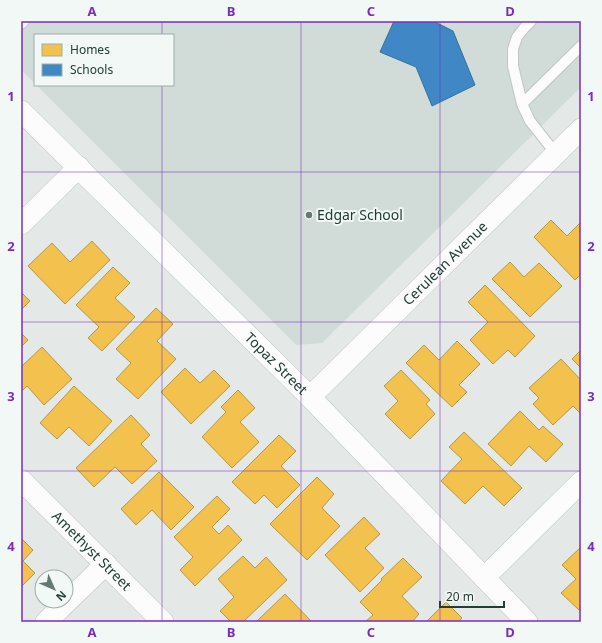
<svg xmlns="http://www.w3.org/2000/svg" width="602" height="643" viewBox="0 0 602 643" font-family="'Noto Sans',sans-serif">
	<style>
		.built { fill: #d1dbd7 }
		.homes { fill: #f2c14e; stroke: #b39946 }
		.schools { fill: #3f88c5; stroke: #36729a }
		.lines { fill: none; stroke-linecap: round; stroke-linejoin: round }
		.lane-casing { stroke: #c1c6c4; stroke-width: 12 }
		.street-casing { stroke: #c1c6c4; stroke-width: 22 }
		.lane { stroke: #fbfcfb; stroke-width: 10 }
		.street { stroke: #fbfcfb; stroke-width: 21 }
		.grid { fill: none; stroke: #7b2cbf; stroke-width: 1; stroke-opacity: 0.55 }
		.poi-dot { fill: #657973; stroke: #f1f8f5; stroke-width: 1.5 }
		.labels { text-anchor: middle; stroke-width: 4; stroke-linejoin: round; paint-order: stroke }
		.poi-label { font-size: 14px; fill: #213d35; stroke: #f1f8f5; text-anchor: start }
		.street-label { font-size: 14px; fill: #213d35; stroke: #f1f8f5 }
		.neatline { fill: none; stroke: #7b2cbf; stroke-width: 1.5 }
		.grid-label { font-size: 13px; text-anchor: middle; font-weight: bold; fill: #7b2cbf }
	</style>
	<rect width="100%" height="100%" fill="#e4e9e7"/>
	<path class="built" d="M21,21h560v66l-259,256 -26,2 -260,-260h137v-50h-138v49l-14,-14z"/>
	<path class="homes" d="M551,220l16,16 14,-14v52l-6,6 -41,-43z
		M92,241l18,19 -45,44 -37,-38 24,-23 18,19z
		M510,262l14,15 15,-14 23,23 -32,31 -38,-38z
		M113,267l17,16 -15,15 20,19 -33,34 -14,-13 11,-11 -23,-22z
		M485,285l50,51 -20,21 -7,-7 -15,14 -23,-24 18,-18 -20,-20z
		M21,292l9,9 -9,9z
		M156,308l17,16 -16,17 19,18 -38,40 -22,-20 15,-16 -15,-14z
		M21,333l7,7 -7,7z
		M457,341l23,23 -21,21 8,7 -15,15 -46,-44 18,-18 15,15z
		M42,347l30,32 -28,26 -17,-19 -6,6v-25z
		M581,350v18l-9,-9z
		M561,359l20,21v34l-8,-8 -20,19 -20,-21 6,-6 -10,-10z
		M185,368l15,15 14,-13 16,16 -39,38 -30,-32z
		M401,370l29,30 -4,4 9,10 -25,25 -25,-25 13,-13 -14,-15z
		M74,386l38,35 -23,25 -20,-19 -12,12 -17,-16z
		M238,390l17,18 -15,14 19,20 -27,26 -30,-31 24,-25 -5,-5z
		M520,411l19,19 4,-4 20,18 -17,18 -17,-16 -18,20 -23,-22z
		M131,415l19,20 -9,9 16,17 -25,23 -17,-17 -21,20 -18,-19z
		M464,432l58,56 -18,18 -21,-20 -18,18 -24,-23 21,-22 -13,-12z
		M279,435l17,16 -15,15 19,19 -23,23 -13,-13 -9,9 -23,-22z
		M159,472l35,35 -23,23 -19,-20 -16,15 -15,-16z
		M317,477l17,17 -12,14 18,18 -33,34 -37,-36z
		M217,496l13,13 -18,18 7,7 9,-9 14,15 -47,46 -15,-16 13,-13 -19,-20z
		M364,517l16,17 -15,14 19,20 -24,24 -35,-37z
		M21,538l12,12 -10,11 12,12 -14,14z
		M581,547v60l-2,3 -18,-17 15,-14 -14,-14z
		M243,556l12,12 11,-11 21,23 -44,42h-12l-11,-11 14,-14 -16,-18z
		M403,558l19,19 -20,19 17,18 -7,8h-47l8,-7 -13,-13 22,-22 -1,-1z
		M285,594l27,28h-54l-1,-1z
		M446,602l16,16 -4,4h-32z"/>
	<path class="schools" d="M394,21h39l20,10 22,54 -43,21 -16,-39 -36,-15z"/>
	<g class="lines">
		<g class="lane-casing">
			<path id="lane" d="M531,21l-6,6 -8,10 -4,12v17l9,38 8,17 26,33
				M21,24l3,-3
				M522,104l59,-58"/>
		</g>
		<g class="street-casing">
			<g id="street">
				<path id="s1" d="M21,111l289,286 217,225"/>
				<path d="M21,224l58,-57"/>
				<path id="s2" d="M310,397l271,-268"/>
				<path id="s3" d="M21,480l142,142"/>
				<path d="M484,578l97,-96"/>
				<path d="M46,622l60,-58"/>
			</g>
		</g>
		<use href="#lane" class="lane"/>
		<use href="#street" class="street"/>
	</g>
	<path class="grid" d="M162,21v14M301,21v601M440,21v601M162,85v537M21,172h560M21,322h560M21,471h560"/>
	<circle class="poi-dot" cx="309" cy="215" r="4"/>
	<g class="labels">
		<g class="poi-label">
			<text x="317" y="220">Edgar School</text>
		</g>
		<g class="street-label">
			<text dy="5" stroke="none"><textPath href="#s2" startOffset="190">Cerulean Avenue</textPath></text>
			<text dy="5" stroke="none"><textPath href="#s1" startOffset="359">Topaz Street</textPath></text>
			<text dy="5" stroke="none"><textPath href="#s3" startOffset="100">Amethyst Street</textPath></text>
		</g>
	</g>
	<rect width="602" height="643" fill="none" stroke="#f1f8f5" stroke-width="44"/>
	<rect x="34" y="34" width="140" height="52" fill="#f1f8f5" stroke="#9eada8"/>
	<rect x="42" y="44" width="20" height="12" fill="#f2c14e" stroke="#9eada8"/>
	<text x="70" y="54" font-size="12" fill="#213d35">Homes</text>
	<rect x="42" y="64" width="20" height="12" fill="#3f88c5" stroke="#9eada8"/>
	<text x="70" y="74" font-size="12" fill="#213d35">Schools</text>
	<g transform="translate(54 589) rotate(135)"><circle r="19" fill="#f1f8f5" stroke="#9eada8"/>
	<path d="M0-3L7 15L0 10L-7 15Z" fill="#657973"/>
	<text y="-6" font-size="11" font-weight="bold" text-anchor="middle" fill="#213d35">N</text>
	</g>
	<path d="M440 601v6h64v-6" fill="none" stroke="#213d35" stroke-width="2"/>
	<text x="446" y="601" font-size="12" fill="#213d35" stroke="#f1f8f5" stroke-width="3" paint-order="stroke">20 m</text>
	<rect x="22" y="22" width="558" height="599" class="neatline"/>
	<g class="grid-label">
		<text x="92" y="16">A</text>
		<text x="231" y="16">B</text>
		<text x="371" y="16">C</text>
		<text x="510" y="16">D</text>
		<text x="11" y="101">1</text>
		<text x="591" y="101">1</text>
		<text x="11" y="251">2</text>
		<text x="591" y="251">2</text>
		<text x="11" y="401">3</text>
		<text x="591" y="401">3</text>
		<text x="11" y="551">4</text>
		<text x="591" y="551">4</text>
		<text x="92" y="637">A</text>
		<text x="231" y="637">B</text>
		<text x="371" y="637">C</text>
		<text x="510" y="637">D</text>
	</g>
</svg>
